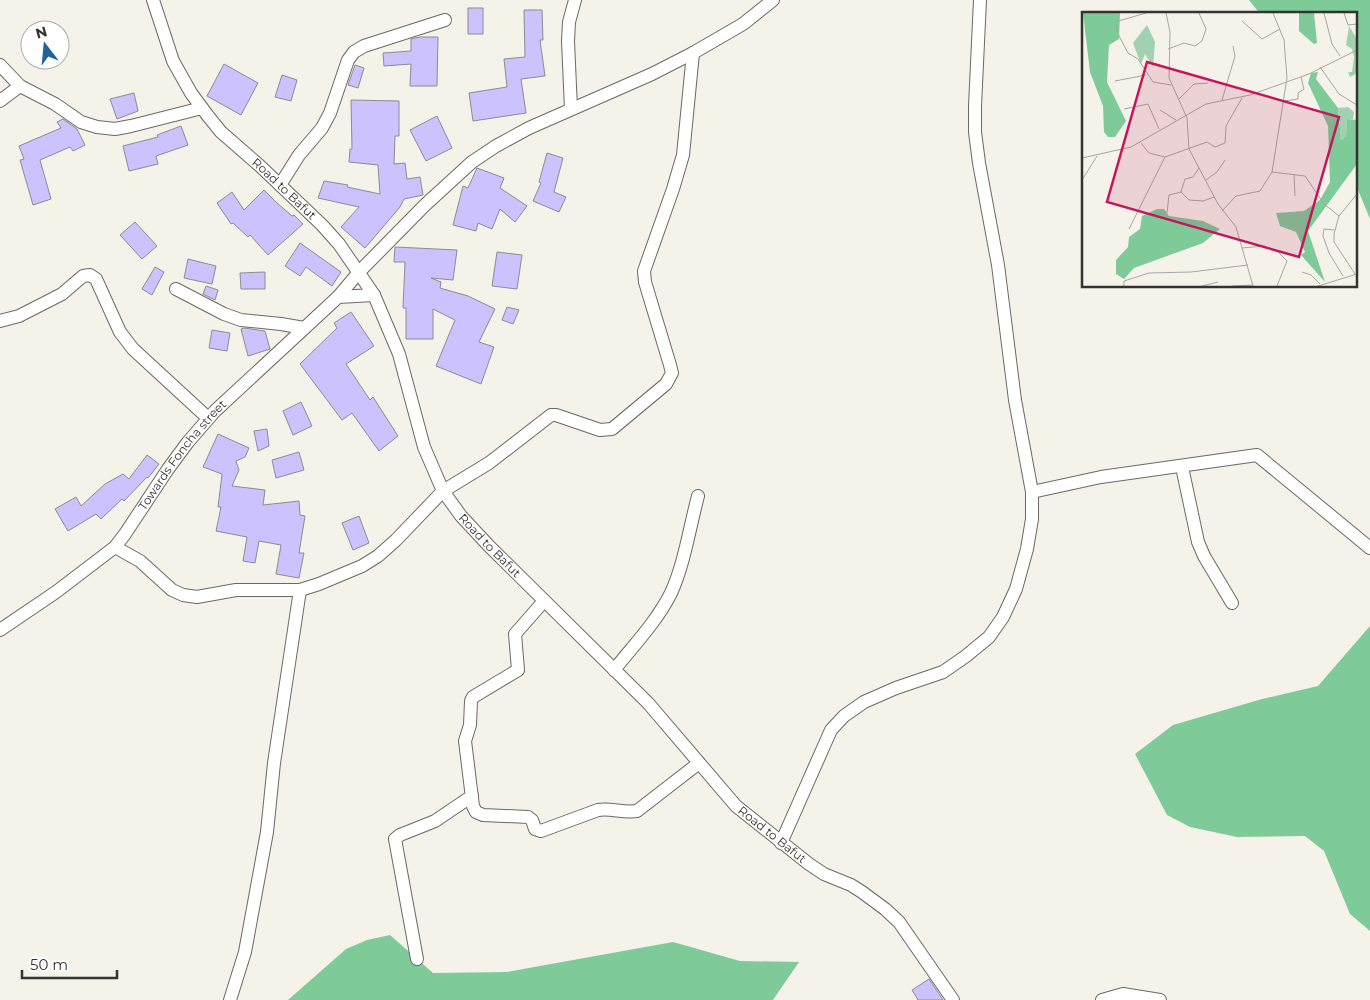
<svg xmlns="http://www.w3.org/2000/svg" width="1370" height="1000" viewBox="0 0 1370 1000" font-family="Montserrat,sans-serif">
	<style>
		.forest { fill: #7ecb99 }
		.building { fill: #ccc2fe; stroke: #8c8b93 }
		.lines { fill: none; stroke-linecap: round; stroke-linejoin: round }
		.minor-casing { stroke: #6c6962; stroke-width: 14 }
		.minor { stroke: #fff; stroke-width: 12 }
		.labels { text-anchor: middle; stroke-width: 5; stroke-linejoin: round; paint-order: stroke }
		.street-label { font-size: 12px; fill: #353330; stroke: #fff }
		.inset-road { fill: none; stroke: #a8a6a0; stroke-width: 1 }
		.view { fill: #c2185b; fill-opacity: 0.15; stroke: #c2185b; stroke-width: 2.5 }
		.inset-edge { fill: none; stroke: #353330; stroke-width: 2.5 }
	</style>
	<rect width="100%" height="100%" fill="#f5f2ea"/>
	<path class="forest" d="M1249,0h121v219l-14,-34v-171h-96z
		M1370,626v305l-20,-17 -26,-63 -19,-15 -68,1 -47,-10 -23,-12 -32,-61 38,-29 89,-26 56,-13z
		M390,935l43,38 74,-1 166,-30 67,19 59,1 -26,38h-485l58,-51 21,-9z"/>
	<path class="building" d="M468,8h15v26h-15z
		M524,10h18l1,30h-3l5,36 -24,3 5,34 -53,8 -4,-28 38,-6 -3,-28 21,-2z
		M420,37h18l-1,49h-27l1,-22 -27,2 -1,-13 28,-2v-12z
		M224,64l34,19 -17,32 -34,-19z
		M355,65l9,3 -6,20 -10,-3z
		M282,75l15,5 -6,21 -16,-4z
		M134,93l4,18 -21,8 -7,-20z
		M351,100l48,1v35h-4l-1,28 11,-1 2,16 13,-2 3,18 -19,4 -4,8 -35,41 -24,-21 18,-20 -41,-9 6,-17 24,4 -1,2 33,7 -2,-29 -29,-3 1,-13h2z
		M437,116l15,32 -26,13 -16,-31z
		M63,119l14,10 8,16 -12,6 -3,-4 -30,13 11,39 -18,6 -13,-45 4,-1 -5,-13 42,-18 -4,-6z
		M181,126l7,19 -32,11 2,8 -29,7 -6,-25 35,-9 -1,-2z
		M547,153l16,5 -9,34 12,5 -7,15 -26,-11 8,-18 -2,-1z
		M477,168l27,10 -4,10 27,18 -12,16 -15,-13 -8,20 -14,-6 -2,8 -23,-6 10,-39 5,2z
		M264,190l13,13 15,13 2,-1 9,9 -35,31 -18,-20 -2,2 -15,-14 -2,1 -14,-21 15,-11 12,18z
		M135,222l22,24 -15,13 -22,-24z
		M300,243l41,29 -9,14 -26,-19 -6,9 -15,-10z
		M395,247l62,3 -4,30 -22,-2 10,4 -1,6 28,8 27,13 -16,33 15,5 -13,37 -45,-18 19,-46 -22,-11v30h-27v-31h-3l2,-46h-11z
		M497,252l25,3 -5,34 -25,-3z
		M188,259l28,7 -4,18 -28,-6z
		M155,267l9,5 -12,23 -10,-6z
		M265,272v17h-24l-1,-16z
		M206,286l12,4 -3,10 -12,-6z
		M507,307l12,3 -6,14 -11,-4z
		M351,312l23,34 -28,18 24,36 3,-3 25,39 -19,15 -27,-38 -10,7 -42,-56 37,-36 -3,-5z
		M244,328l21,3 5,18 -22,7 -7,-27z
		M212,330l18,3 -3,18 -18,-3z
		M301,402l11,24 -19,9 -10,-24z
		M267,429l2,17 -11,5 -4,-20z
		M218,434l31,14 -4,9 -9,4 3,9 -7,16 33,4 -2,15 36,-4 1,14 5,1 -6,37h5l-5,25 -23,-4 5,-29 -22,-4 -4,22 -12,-2 4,-24 -31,-6 5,-24h-3l4,-33 -19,-7z
		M299,452l5,18 -28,8 -4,-18z
		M147,455l12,9 -11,14 -1,-1 -23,24 -2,-2 -21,20 -5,-5 -28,17 -13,-22 21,-12 5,9 24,-22 18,-10 6,5z
		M359,516l10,27 -16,7 -11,-27z
		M929,979l14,21h-25l-6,-10z"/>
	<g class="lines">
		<g class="minor-casing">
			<g id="minor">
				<path id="s1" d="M153,0l20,61 18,32 17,23 13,16 39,34 62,59 17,19 35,51 25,59 25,93 19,44 18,25 28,30 159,157 88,103 73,58 15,10 27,11 11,7 23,17 14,13 54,78"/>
				<path d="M0,65l20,21 35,18 26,18 16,5 18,2 16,-3 71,-18"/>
				<path d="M0,101l20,-15"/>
				<path d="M571,109l-3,-68 1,-19 6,-22"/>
				<path d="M280,185l19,-30 23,-27 8,-15 18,-53 6,-8 10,-6 81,-26"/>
				<path d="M176,289l48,25 17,6 40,4 23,4"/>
				<path d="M338,297l36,-2"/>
				<path d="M0,321l19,-5 43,-22 21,-18 7,-1 6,4 24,53 13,17 75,69"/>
				<path d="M1182,467l16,75 6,14 28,47"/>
				<path d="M1032,492l69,-15 156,-22 113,93"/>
				<path d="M115,547l25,14 32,29 11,5 14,2 39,-7h64l19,-6 43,-18 16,-10 18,-16 47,-49 46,-28 62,-48h5l44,15 12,-1 54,-45 6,-11 -2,-8 -25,-83 -1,-11 29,-82 10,-34 10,-102"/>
				<path d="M544,601l-29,33 3,36 -45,27 -2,4 -1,24 -5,16 8,65 3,6 7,3 45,2 4,3 3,9 6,2 57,-21c13,-2 25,3 39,1l62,-48"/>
				<path id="s2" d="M0,630l56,-38 59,-45 10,-13 43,-65 20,-27 27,-31 123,-114 21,-25 66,-67 47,-43 24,-16 33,-18 123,-54 41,-21 50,-29 30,-24"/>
				<path d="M614,670c20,-25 43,-49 57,-77 13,-28 19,-67 27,-97"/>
				<path d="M781,843l50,-113 13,-14 20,-14 32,-14 47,-16 23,-16 23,-19 14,-20 13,-28 11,-40 5,-30v-27l-17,-92 -17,-135 -19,-102 -4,-31v-26l5,-106"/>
				<path d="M417,959l-22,-120 5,-4 35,-14 37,-25"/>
				<path d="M230,1000l15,-48 22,-120 7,-69 26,-173"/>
				<path d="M1102,1000l21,-6 37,6"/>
			</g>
		</g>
		<use href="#minor" class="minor"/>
	</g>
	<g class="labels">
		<g class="street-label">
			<text dy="4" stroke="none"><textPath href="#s1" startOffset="235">Road to Bafut</textPath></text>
			<text dy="4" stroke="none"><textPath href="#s2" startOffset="256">Towards Foncha street</textPath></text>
			<text dy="4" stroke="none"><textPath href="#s1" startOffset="655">Road to Bafut</textPath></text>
			<text dy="4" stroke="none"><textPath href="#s1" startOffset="1060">Road to Bafut</textPath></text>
		</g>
	</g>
	<g transform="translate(1082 12)">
		<rect width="275" height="275" fill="#f5f2ea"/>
		<path d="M65,13l8,17 -2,25 -8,-13 -4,10 -8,-21zM267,14l8,13 -1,35 -6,3 -2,-5h4l2,-15 -2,-8 -6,-4zM266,95l6,5 -1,7h-6l-1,17 -5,4 -3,-32z" fill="#a2d1b1"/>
		<path d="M1,1h37l-1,26 -10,6 -2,37 19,39 -11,16h-7l-4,-5 -1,-26 -13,-34zM217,1h15l3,30 -3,1 -15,-13zM236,60l-2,7 22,29 3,32 5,-4 1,-17 10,1v44l-49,67 17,51 -24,-27 4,-3 -9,-20 -16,-6 -4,-13 28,-2 16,-11 10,-18 -2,-56 -20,-43 3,-10zM75,197h7l5,7 34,5 17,8 -17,14 -69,25 -10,11 -8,-5v-14l12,-13 1,-10 11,-8 2,-13z" fill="#7ecb99"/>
		<path class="inset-road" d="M64,1l-31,9 3,12 10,19 10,6 15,23 18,3M84,1l4,19 -1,46 18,40 2,31 29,55 18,23 17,59M242,1l8,31 8,12M262,1l4,12 9,-1M160,9l20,18 18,-10M86,37l16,-6 11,3 7,-5 4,-12 -7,-16M238,55l19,27 18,11M33,69l31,-6M97,87l15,-15 14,-1M140,88l13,-44 -2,-10M202,89l14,-2v-6l6,-4 -3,-12M42,97l24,-5 11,25M78,98l16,10M59,131l8,10 16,4 42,-15 8,5 10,-4 1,-17 16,-28M0,146l49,-11 75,-43 44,-9 59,-21 48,-24M190,160l33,4 19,28 15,12M212,163l1,21M0,168l15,-24M124,168l11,-8 8,-12M99,180l8,8 14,1 11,-4M99,180l4,-13 8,-2 6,-9M140,199l14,-15 24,-5 12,-19 15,-94 -3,-38 -11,-27M85,201l2,-18 12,-3M47,217l36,-72M252,218l-10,-1 -1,7 6,17 14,23M160,236l22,-2 14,6 9,9 -10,25M220,260l9,3 9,9M273,262l-21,-32v-8l5,-18 18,-22M42,274v-5l25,-8 42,-1 57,-7M120,274l16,-4M150,274l21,-1M236,274l39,-12"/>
		<path class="view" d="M65,50l192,55 -40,140 -192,-55z"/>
		<rect width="275" height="275" class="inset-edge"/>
	</g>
	<g transform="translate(45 45) rotate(344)"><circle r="24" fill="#ffffff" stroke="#aeadac"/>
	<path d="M0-4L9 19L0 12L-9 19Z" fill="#206398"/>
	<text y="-8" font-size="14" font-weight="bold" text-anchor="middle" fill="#353330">N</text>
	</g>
	<path d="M22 970v8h95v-8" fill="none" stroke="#353330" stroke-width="2.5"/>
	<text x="30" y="970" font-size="15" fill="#353330" stroke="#ffffff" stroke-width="4" paint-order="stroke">50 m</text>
</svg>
